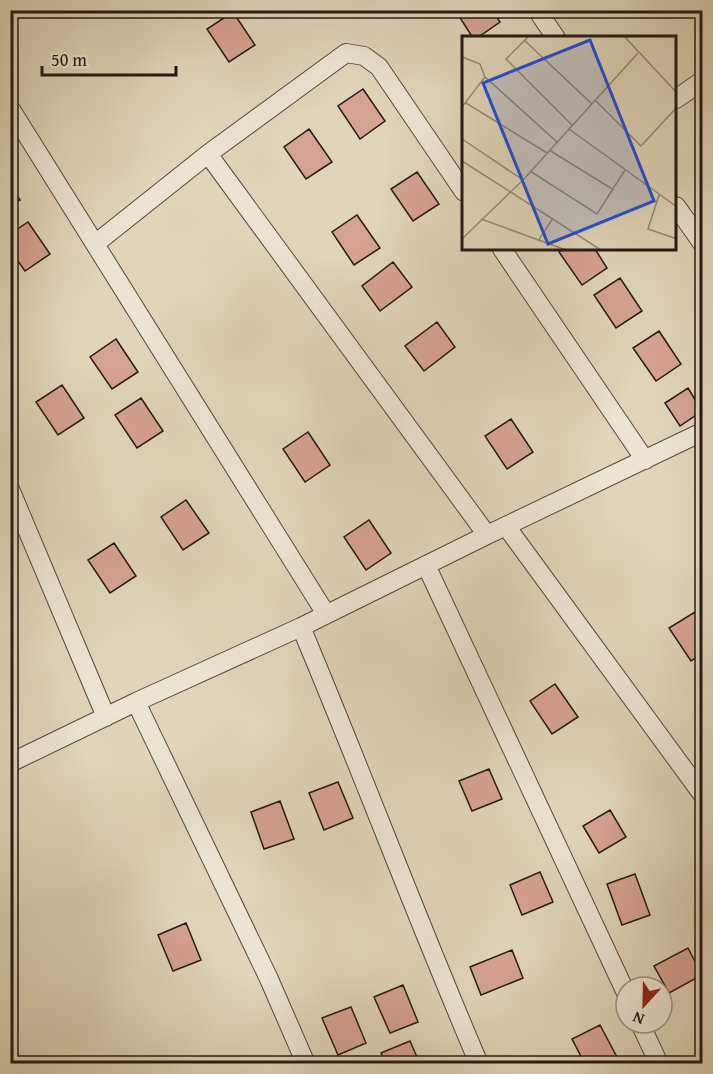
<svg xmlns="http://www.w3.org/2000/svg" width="713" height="1074" viewBox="0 0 713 1074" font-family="'Gentium Book Plus',serif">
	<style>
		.building { fill: #d6a292; stroke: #251914; stroke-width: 1.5 }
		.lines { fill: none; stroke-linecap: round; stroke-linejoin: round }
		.minor-casing { stroke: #54483d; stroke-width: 20 }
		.minor { stroke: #ebe4d2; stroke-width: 18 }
		.inset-road { fill: none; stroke: #958a77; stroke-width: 1.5 }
		.view { fill: #1d4ed8; fill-opacity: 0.15; stroke: #1d4ed8; stroke-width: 3 }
		.inset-edge { fill: none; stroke: #251914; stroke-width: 3 }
	</style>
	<rect width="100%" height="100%" fill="#e0d5b9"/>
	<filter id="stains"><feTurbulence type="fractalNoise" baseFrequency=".00333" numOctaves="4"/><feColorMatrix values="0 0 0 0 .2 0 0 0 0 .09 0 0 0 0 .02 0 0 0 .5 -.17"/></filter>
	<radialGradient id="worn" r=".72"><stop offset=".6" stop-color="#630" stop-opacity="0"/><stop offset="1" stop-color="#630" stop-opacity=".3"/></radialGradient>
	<path class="building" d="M455,10h37l8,12 -23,16h-4z
		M233,12l22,33 -26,17 -22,-33z
		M363,89l22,32 -25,18 -22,-33z
		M309,129l23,33 -26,17 -22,-32z
		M417,172l22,32 -26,17 -22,-32z
		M10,185l10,15 -10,6z
		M357,215l23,33 -26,17 -22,-33z
		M28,222l22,32 -25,17 -15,-21v-16z
		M564,249h31l12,19 -25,17 -23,-33z
		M393,262l19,25 -32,24 -18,-25z
		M620,278l22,33 -26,17 -22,-33z
		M437,322l18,25 -31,24 -19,-25z
		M659,331l22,33 -25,17 -23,-33z
		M116,339l22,33 -26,17 -22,-32z
		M62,385l22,33 -26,17 -22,-33z
		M688,388l14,23 -22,15 -15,-23z
		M141,398l22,33 -26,17 -22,-33z
		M511,419l22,33 -26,17 -22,-33z
		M308,432l22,33 -25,17 -22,-33z
		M186,500l23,33 -26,17 -22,-33z
		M369,520l22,33 -25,17 -22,-33z
		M114,543l22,33 -26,17 -22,-33z
		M695,612l7,11v31l-11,7 -22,-33z
		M555,684l23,33 -26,17 -22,-33z
		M489,769l13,30 -30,12 -13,-30z
		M338,782l15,36 -29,12 -15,-37z
		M280,801l14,38 -30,10 -13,-37z
		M610,810l16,27 -27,16 -16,-27z
		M540,872l13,30 -31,13 -12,-30z
		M635,874l15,41 -28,10 -15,-41z
		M186,923l15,37 -28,11 -15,-36z
		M688,948l14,27 -33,18 -15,-27z
		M512,950l11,28 -42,17 -11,-28z
		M403,985l15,37 -28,11 -16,-36z
		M351,1007l15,36 -28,12 -16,-37z
		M600,1025l18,34 -8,5h-25l-13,-25z
		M410,1041l10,23h-34l-5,-11z"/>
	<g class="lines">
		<g class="minor-casing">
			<path id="minor" d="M537,10l19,28
				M676,99l26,-18
				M10,108l316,506
				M208,154l279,381
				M676,206l26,37
				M95,244l113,-90 138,-101 18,3 15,11 85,125
				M502,249l143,211
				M10,489l96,228
				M506,526l196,268
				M426,565l200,428
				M301,627c61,145 116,292 178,437
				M136,702l133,277 37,85
				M10,763l126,-61 165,-75 186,-92 215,-103
				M640,1023l19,41"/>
		</g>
		<use href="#minor" class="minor"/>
	</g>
	<g transform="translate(462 36)">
		<rect width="214" height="214" fill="#e0d5b9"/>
		<path class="inset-road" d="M67,0l-23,23 66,66M162,0l53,57M62,4l68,64M0,21l18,7 5,13 -23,30M23,41l72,65M133,64l46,46 36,-39M4,67l81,50M107,93l108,78M0,103l61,41M87,114l65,40M0,125l139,89M68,135l67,43 28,-44M197,159l-11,34 29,10M19,183l85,31M0,203l61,-59 115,-127M76,205l15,-23"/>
		<path class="view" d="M128,4l64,161 -106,43 -65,-161z"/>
		<rect width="214" height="214" class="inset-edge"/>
	</g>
	<rect width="713" height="1074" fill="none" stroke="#e0d5b9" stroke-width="36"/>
	<rect x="12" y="12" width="689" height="1050" fill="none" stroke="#251914" stroke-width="3"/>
	<rect x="18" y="18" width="677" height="1038" fill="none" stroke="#251914" stroke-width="1.5"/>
	<g transform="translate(644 1005) rotate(202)"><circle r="28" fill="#ebe4d2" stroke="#9c9386" stroke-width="1.5"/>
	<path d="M0-4.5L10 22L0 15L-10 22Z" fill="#8f2418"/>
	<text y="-9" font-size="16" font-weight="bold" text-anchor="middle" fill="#251914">N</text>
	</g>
	<path d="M42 66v9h134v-9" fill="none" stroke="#251914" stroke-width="3"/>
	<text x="51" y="66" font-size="18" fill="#251914" stroke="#ebe4d2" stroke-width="4.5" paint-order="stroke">50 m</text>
	<rect width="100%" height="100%" filter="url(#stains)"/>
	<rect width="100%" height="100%" fill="url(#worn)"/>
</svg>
